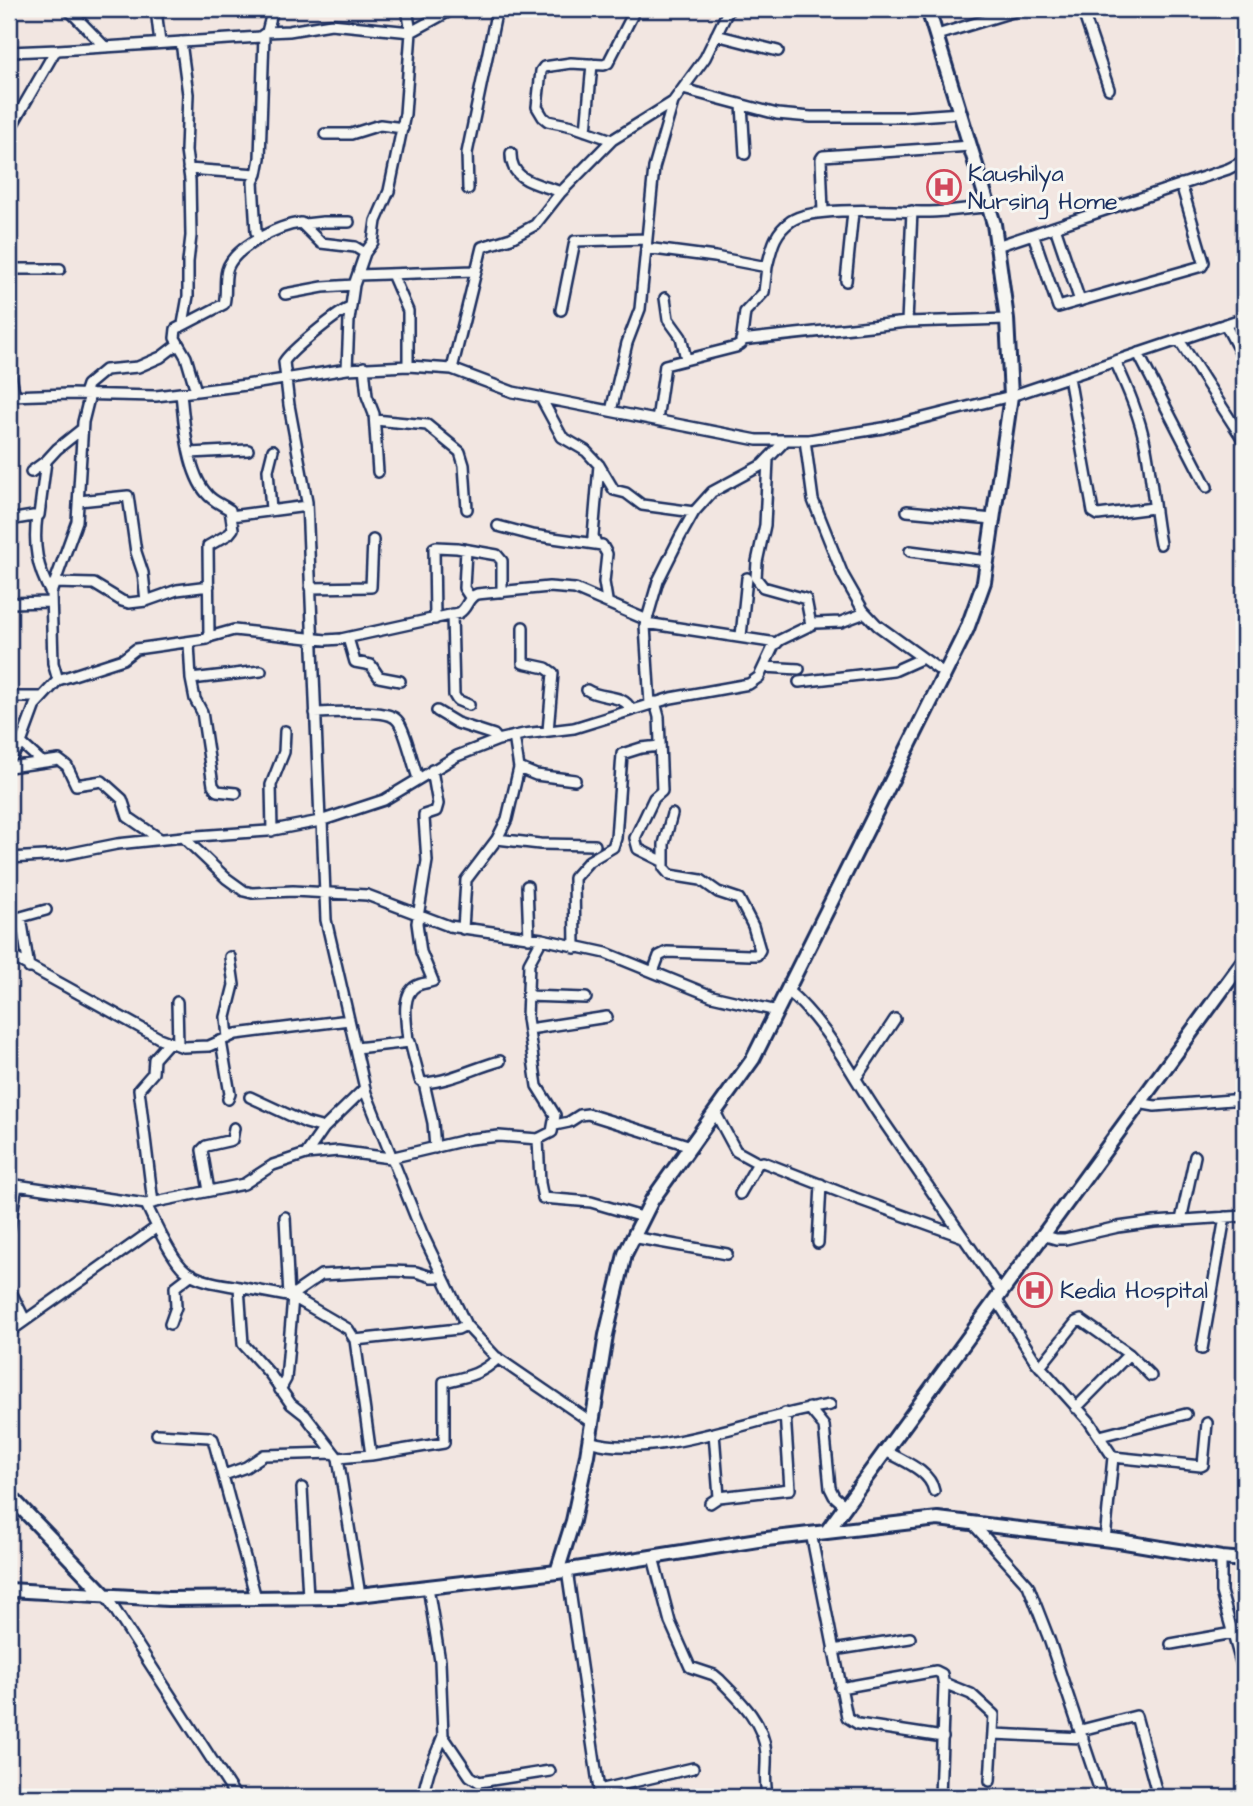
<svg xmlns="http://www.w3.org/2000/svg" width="1253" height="1806" viewBox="0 0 1253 1806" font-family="'Architects Daughter',sans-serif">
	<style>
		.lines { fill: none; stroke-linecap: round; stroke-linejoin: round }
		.street-casing { stroke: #1b2f5e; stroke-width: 14 }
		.secondary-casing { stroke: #1b2f5e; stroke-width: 18 }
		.street { stroke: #f6f6f2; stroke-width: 9 }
		.secondary { stroke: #f6f6f2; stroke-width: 12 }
		.labels { text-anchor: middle; stroke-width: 6; stroke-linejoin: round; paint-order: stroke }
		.poi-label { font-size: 24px; fill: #1b2f5e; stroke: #f6f6f2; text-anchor: start }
	</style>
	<rect width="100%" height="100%" fill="#f2e6e1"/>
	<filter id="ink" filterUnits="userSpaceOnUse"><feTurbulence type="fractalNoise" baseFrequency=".0143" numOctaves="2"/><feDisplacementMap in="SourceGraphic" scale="14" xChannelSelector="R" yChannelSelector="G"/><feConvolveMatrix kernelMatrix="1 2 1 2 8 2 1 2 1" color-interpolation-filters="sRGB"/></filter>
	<g filter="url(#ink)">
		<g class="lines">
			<g class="street-casing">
				<path id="street" d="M68,9l36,37
					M156,9l4,34
					M1082,9l27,80
					M267,32l22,-1 42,-7 80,8 42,-23
					M716,35l62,16
					M937,35l85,-26
					M181,42l7,52 -2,57 4,29 1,56 -3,26v34l-5,28
					M9,52l49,-2
					M683,89l94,25 34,3h92l58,-4
					M742,105l3,49
					M9,131l45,-78 4,-3 202,-13 7,-5 6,-23
					M586,131l6,-67
					M325,134h26l29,-9 23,3
					M612,140l-40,-14 -24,-5 -5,-4 -6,-10 4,-36 3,-4 27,-4 33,2 4,-2 24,-47
					M511,153c-1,29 29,31 50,39
					M188,169l69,5
					M468,189l-1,-36 30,-144
					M823,212l-2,-53 2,-3 148,-10
					M305,224l18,-2h26
					M1055,227l25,74
					M1033,234l25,73 144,-41 2,-4 -23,-78
					M259,239l-3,-7 -3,-50 4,-8 3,-16 4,-123
					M997,246l231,-77 16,-8
					M646,248l69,9 52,10c5,-20 7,-34 24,-46 22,-16 109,-9 139,-9 20,-1 40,-4 59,-5
					M9,269h51
					M392,274l16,37v55
					M358,275l116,-4
					M846,281l7,-69
					M285,294l38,-7 31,-2
					M665,298l3,21 13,18 5,22
					M561,310l14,-69 72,-2
					M907,322l5,-111
					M1225,324l19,36
					M741,340l166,-18 100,-3
					M1179,340l65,101
					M1138,353l69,134
					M1115,361c13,28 25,56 31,87 6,32 8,64 14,96
					M9,367l6,29
					M364,367l3,29 7,18 4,58
					M347,369l2,-49 5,-35 11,-32 8,-11 3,-21 13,-30 16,-77 6,-82 -4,-23
					M452,369l30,-122 29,-9 24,-13 26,-33 51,-52 61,-38 32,-44 24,-49
					M1069,377l24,135 5,3 55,-7
					M196,391l-10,-34 -11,-19 1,-9 48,-25c3,-11 0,-23 3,-34 6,-22 52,-45 74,-47l20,20 34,4 10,6
					M181,393c3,29 6,79 26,101 5,7 16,11 23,16l3,19 -4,5 -21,12 1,91 25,-7 92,10 15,-1 118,-26c9,-5 8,-16 18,-19l72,-7 26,2 72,31
					M84,394l3,-9 18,-15 33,-3 23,-10 17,-13
					M9,396l60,-2 87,2 90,-11 101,-16 61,-3 44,3 61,23 244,48h52l74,-12 128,-32 233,-78
					M541,398l21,39 24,14 13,14 15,25 12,3 16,12 52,7
					M611,411l16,-68 13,-34 14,-141 19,-66
					M375,420l52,5 33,27 4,13 3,44
					M657,420l8,-55 71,-18 5,-3 4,-32 19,-20 3,-25
					M805,440l8,60 30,75 20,35 14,15 68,49
					M190,453l58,-3
					M768,459l-3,66 -8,37 -1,16 7,9 43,12 5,26
					M31,472l15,-11
					M79,501l49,-5 8,56 7,21 3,28
					M271,510l-3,-40 5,-20
					M907,511l86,8
					M37,516c-4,30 0,52 14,77
					M231,516l76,-10
					M9,520l30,-5 7,-54 11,-12 25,-20
					M498,526l34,9 70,10 5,9 -3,28 3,18
					M596,543l-3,-7 6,-71
					M466,550l-2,38 6,9
					M910,551l77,10
					M54,583l40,1 28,17 7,2 17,-2 31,-11 32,-4
					M310,588l61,-1 2,-47
					M9,603l41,-1
					M452,614l2,81 3,5 12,5
					M435,619l-1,-71 2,-1 21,1 40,7 5,6v31
					M646,623l131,20
					M523,627v36l23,5 7,5 -5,58
					M741,636l6,-58
					M348,638l7,24 16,3 8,12 21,4
					M189,643l2,36 4,20 7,13 11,73 4,6 19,2
					M764,667l35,2
					M191,679l70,-8
					M58,680l-5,-17 -2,-70 26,-72 6,-99 7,-28
					M799,682l95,-11 29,-13
					M587,690c15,10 37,3 44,20
					M9,697h32
					M655,702l4,15 3,74 -8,7 -19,40 3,11 24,12
					M650,704l-5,-78 13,-45 22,-44 14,-25 18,-20 50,-27 24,-25
					M437,711l20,12 37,12 4,5
					M315,713c17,0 72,-5 82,7 8,8 16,45 21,58
					M21,743l21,19
					M9,761l12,-18 14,-38 23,-25 65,-21 13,-10 71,-10 2,-2
					M9,767l50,-7 8,6 9,19 26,-4 20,18 6,18 32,22
					M519,768l17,7 39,5
					M322,820l4,100 40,173 56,140 44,92 30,32 95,65
					M320,821l-13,-319 -18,-97 -5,-43c5,-10 55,-51 66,-54
					M272,831l-1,-46 13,-33 1,-21
					M183,837l43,41 18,13 8,2 41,-2 74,4 82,31 93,13 64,14 106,43 65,15
					M497,839l43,5 55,1
					M9,858l53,-3 55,-11 66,-7 85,-6 52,-10 64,-21 73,-44 41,-16 26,-6 50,-6 97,-30 78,-14 10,-7 15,-32 6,-5 35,-17 26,-1 24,-9
					M527,886l2,52
					M463,929l3,-49 31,-41 10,-20 12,-51 -5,-32
					M575,948l-1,-70 15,-17 24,-14 3,-9 6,-84 19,-6 19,-2
					M9,955l150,83 24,9 26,-1 27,-12 113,-14
					M29,968l-8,-51 25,-7
					M653,972l6,-16 8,-4 83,3h7l3,-5 -7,-24 -14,-27 -21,-7 -17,-12 -31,-5 -6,-7v-24l8,-30
					M787,990c41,35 62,81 92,125 40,59 81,118 122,177
					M527,996l59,2
					M177,1002l1,43
					M529,1029l78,-12
					M228,1038l-2,-21 8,-32 -4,-28
					M221,1041l9,53 -2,5
					M408,1041c-1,-16 -8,-46 8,-55 5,-3 12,-3 17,-5l-12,-29 -4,-29 10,-62 -3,-43v-3l12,-4 2,-7 -6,-34
					M356,1048l54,-6 10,38 4,3c27,-2 50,-15 76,-22
					M856,1078l39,-59
					M424,1083l9,40 2,25
					M250,1097l56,26 18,5
					M1138,1103l17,3 89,-7
					M715,1112l21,39 22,12
					M555,1125l14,-3 11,-7 8,-1 103,32
					M538,1139l2,44 3,15 48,4 51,15
					M306,1154l18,-26 41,-40
					M9,1184l137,20
					M209,1191l-7,-41 4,-4 26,-6 2,-12
					M740,1194l18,-31 5,-1 92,36 108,39
					M153,1203l-14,-114 14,-16 1,-14 15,-17
					M285,1217l4,80
					M1181,1220l14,-64
					M9,1230l8,-44
					M1042,1235l14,4h9l53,-12 36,-5 90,-6
					M632,1237l95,17
					M818,1243l3,-59
					M239,1287c-16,-3 -39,-5 -53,-16 -12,-8 -33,-52 -40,-67l98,-20 29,-19 33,-11 32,-3 52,7 80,-19 29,-3 39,3 14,-7 3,-17 -18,-29 -10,-68 2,-55 13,-24
					M9,1288l16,32
					M289,1297l32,-22 69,-4 26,1 16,5h11
					M996,1299l40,63 53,59 24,36 -8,83
					M170,1324l6,-17 -1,-20 17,-13
					M9,1332l148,-105
					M1202,1349l23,-132
					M1040,1367l36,-45 5,-2 48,34 22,22
					M280,1390l6,-11 7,-82
					M809,1408l15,18 6,62 4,8 11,10
					M1076,1408l53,-54
					M714,1433l5,64 71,-8 -5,-76
					M157,1434l52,3 4,2 43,159
					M1100,1436l86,-22
					M589,1441c65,21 171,-26 241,-36
					M886,1451c16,10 44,19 48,40
					M371,1455l-16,-115 103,-11 8,-4
					M1113,1457l88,9 2,-1 4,-42
					M338,1458l-33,-43 -14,-11 -21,-30 -27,-30 -4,-57 54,10 55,32 7,11
					M224,1475l22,-8 18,-12 70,-2
					M302,1488l6,109
					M710,1503l9,-6
					M973,1524l55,61 21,54 53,158
					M811,1533l36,184 11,7 85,13
					M653,1557l17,65 20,45 24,8 6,5c21,21 44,43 46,73 1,15 -3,30 2,44
					M1221,1558v34l23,81
					M567,1570l33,227
					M360,1595l-22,-137 33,-3 73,-12v-61c21,-5 37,-7 54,-24
					M106,1596l130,201
					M1171,1644l62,-11
					M833,1650l77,-12
					M944,1683l27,11 23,21 -4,66
					M840,1688l96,-17 6,3 2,12 -4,111
					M1081,1730l55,-14 22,81
					M994,1734l89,4
					M443,1736l27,40 9,6 71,-11
					M599,1790l94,-22
					M422,1797l7,-26 14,-35 -3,-75 -12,-74"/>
			</g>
			<g class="secondary-casing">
				<path id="secondary" d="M9,1495l97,101
					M827,1531l417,-571
					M557,1572l16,-51 14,-66 19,-120 19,-81 27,-54 101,-141 214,-430 17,-47 27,-186 -4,-77 -13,-95 -66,-215
					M9,1590l159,9 173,-2 216,-25 201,-32 180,-21 181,22 102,17 23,2"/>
			</g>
			<use href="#street" class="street"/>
			<use href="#secondary" class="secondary"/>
		</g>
	</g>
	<defs>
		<g id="hospital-ring" transform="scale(1.75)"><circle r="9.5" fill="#f6f6f2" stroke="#d1495b" stroke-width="1.5"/><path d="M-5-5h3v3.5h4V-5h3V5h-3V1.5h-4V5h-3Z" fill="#d1495b"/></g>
	</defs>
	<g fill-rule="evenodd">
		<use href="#hospital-ring" x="944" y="187"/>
		<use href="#hospital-ring" x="1035" y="1290"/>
	</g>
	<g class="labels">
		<g class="poi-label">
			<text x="968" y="181">Kaushilya<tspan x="968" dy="28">Nursing Home</tspan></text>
			<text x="1060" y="1298">Kedia Hospital</text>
		</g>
	</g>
	<rect width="1253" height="1806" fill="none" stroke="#f6f6f2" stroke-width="35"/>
	<rect x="18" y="18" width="1218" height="1771" fill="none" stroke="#1b2f5e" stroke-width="2.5" filter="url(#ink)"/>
</svg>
